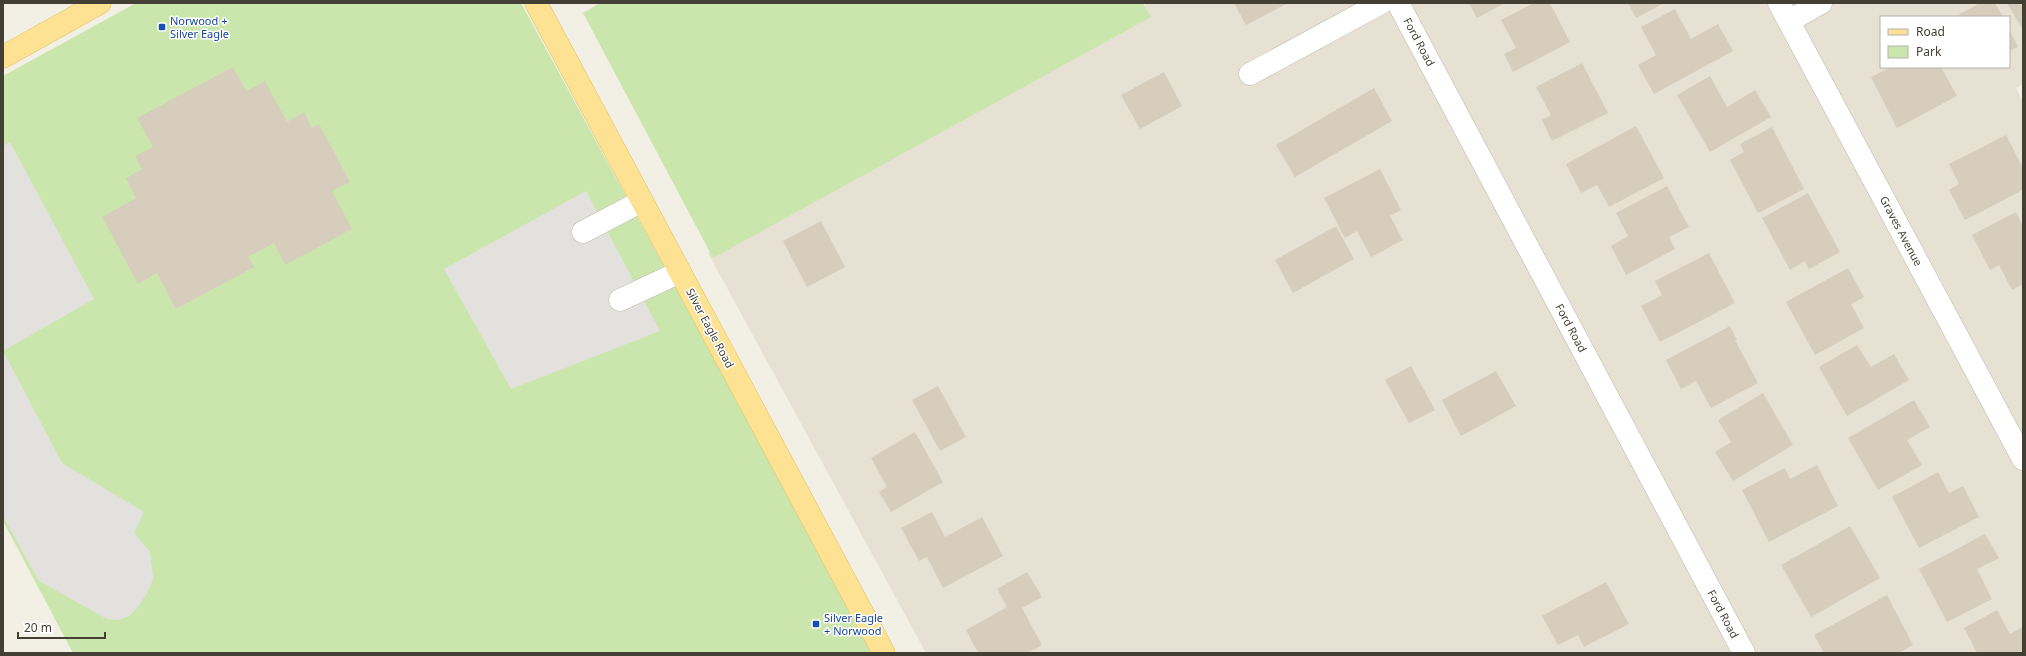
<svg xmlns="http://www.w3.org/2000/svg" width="2026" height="656" viewBox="0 0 2026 656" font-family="'Noto Sans',sans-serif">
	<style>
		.residential { fill: #e6e1d3; fill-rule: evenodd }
		.green { fill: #cbe6ad }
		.parking { fill: #e3e1dd }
		.building { fill: #d7cdbd }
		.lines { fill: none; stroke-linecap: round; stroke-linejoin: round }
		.minor-casing { stroke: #c0b9aa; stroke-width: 23 }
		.major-casing { stroke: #e2c063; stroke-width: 23 }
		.minor { stroke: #fff; stroke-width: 22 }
		.major { stroke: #fde293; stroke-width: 22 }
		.transit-dot { fill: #1a4fb4; stroke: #fff; stroke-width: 1.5 }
		.labels { text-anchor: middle; stroke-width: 3; stroke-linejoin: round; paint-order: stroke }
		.transit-label { font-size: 11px; fill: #164399; stroke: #fff; text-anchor: start }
		.street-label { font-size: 11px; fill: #443f34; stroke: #fff }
	</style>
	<rect width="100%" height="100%" fill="#f2efe5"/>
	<path class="residential" d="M1144,3h879v81l-7,4 7,13v552h-1097l-218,-400 441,-239zM1881,17h128v50h-128z"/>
	<path class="green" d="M136,3h385l353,650h-801l-70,-132v-445z
		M600,3h543l8,14 -438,241 -130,-245z"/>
	<path class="parking" d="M10,142l84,157 -91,52 59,112 82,49 -10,21 16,19 3,26 -4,12 -12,18 -8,8 -10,4 -12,-1 -68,-38 -36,-65v-370z
		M586,191l74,140 -149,58 -67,-120z"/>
	<path class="building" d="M1234,3h54l-42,22z
		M1469,3h36l-28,15z
		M1534,3h16l20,39 -57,30 -9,-18 12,-6 -15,-28z
		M1628,3h36l-28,15z
		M1980,3h15l8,14h-49z
		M2007,3h16v27z
		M1675,9l16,30 27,-15 15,27 -79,43 -16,-29 18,-10 -15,-28z
		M2009,29l9,18 -9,4z
		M1582,63l26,50 -56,28 -10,-21 9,-5 -15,-28z
		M233,67l13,24 19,-10 22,41 17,-10 8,16 7,-4 31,58 -18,9 20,38 -67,36 -11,-22 -26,14 6,10 -78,42 -19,-36 -19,11 -36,-67 34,-19 -10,-20 16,-9 -7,-13 18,-9 -16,-29z
		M1891,67h50l16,29 -60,32 -26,-51z
		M1164,72l18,34 -42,23 -19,-34z
		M1710,76l17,31 28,-17 16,27 -61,35 -33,-57z
		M1374,88l18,33 -97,56 -19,-32z
		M1636,126l28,52 -55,29 -12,-22 -16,8 -15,-29z
		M1772,127l32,62 -46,24 -28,-53 14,-8 -4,-8z
		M2006,135l17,33v22l-58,30 -16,-30 10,-6 -10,-20z
		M1380,169l21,41 -11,6 13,24 -32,17 -14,-26 -12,7 -21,-40z
		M1667,186l22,41 -20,10 6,12 -49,26 -15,-29 17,-10 -12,-23z
		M1808,193l32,59 -31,17 -4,-8 -15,9 -28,-52z
		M2016,212l7,14v58l-11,6 -13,-25 -9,5 -18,-35z
		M821,221l24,46 -38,20 -24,-46z
		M1336,226l18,33 -61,34 -18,-33z
		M1709,253l26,50 -75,39 -19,-36 21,-11 -7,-14z
		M1848,268l16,29 -13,7 13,24 -49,27 -29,-53z
		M1730,326l7,14h-2l23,43 -47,25 -15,-27 -15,8 -15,-29z
		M1857,345l14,22 23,-13 15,26 -62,36 -28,-49z
		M1411,366l24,44 -26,13 -24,-43z
		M1496,371l20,35 -55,30 -19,-36z
		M938,386l28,51 -26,14 -28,-51z
		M1763,393l30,52 -60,36 -18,-29 16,-10 -13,-22z
		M1914,400l16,27 -23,13 15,25 -44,25 -30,-52z
		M915,432l28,50 -52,30 -12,-20 8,-5 -16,-29z
		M1817,465l21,41 -69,36 -27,-52 43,-22 5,11z
		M1938,472l11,21 14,-7 16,31 -60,31 -27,-51z
		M932,512l13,25 37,-20 21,39 -60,32 -16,-31 -8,4 -18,-33z
		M1850,526l30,52 -69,39 -30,-52z
		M1985,534l14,24 -22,11 15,30 -45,23 -28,-53z
		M1027,572l15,25 -20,11 20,37 -14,8h-50l-12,-23 41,-23 -10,-18z
		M1606,582l23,42 -45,23 -6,-12 -20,10 -16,-29z
		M1887,595l26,50 -14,8h-75l-10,-18z
		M1997,610l13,24 13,-7v26h-46l-13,-25z"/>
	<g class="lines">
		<g class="minor-casing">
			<path id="minor" d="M1398,3l346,650
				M1779,3l244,456
				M1789,21l32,-18
				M1250,74l131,-71
				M583,232l59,-31
				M620,300l60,-28"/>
		</g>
		<g class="major-casing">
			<path id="major" d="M536,3l348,650
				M3,57l97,-54"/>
		</g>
		<use href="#minor" class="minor"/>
		<use href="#major" class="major"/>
	</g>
	<g class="transit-dot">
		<rect x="158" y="23" width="8" height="8" rx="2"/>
		<rect x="812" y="620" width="8" height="8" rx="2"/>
	</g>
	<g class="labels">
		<g class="transit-label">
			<text x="170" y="25">Norwood +<tspan x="170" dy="13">Silver Eagle</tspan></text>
			<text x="824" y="622">Silver Eagle<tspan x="824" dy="13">+ Norwood</tspan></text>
		</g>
		<g class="street-label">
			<text transform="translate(1419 42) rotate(62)" y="4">Ford Road</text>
			<text transform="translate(1901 231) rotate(62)" y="4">Graves Avenue</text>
			<text transform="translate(710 328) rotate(62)" y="4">Silver Eagle Road</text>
			<text transform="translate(1571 328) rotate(62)" y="4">Ford Road</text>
			<text transform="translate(1723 614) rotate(62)" y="4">Ford Road</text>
		</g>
	</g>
	<rect width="2026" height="656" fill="none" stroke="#443f34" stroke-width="8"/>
	<rect x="1880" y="16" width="130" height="52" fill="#ffffff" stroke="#b4b2ae"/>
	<rect x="1888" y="29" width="20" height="6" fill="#fde293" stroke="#b4b2ae"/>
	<text x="1916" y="36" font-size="12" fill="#443f34">Road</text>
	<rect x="1888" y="46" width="20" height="12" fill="#cbe6ad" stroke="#b4b2ae"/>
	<text x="1916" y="56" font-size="12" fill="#443f34">Park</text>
	<path d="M18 632v6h87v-6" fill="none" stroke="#443f34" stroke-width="2"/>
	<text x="24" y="632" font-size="12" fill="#443f34" stroke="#ffffff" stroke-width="3" paint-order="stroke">20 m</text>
</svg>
